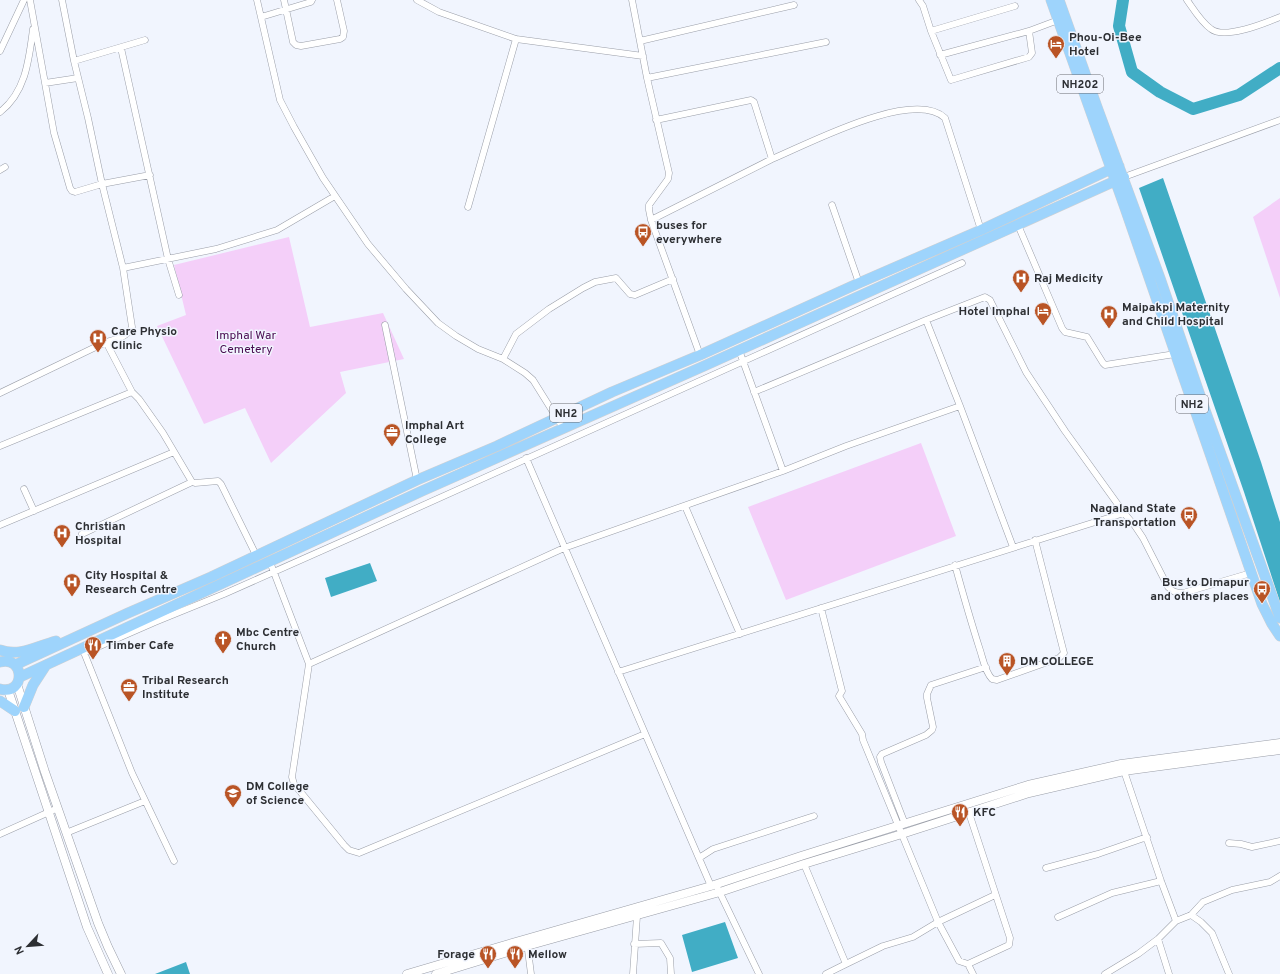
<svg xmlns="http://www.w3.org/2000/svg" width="1280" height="974" viewBox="0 0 1280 974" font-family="Overpass,sans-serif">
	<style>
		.green { fill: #f4cff9 }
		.water { fill: #41adc5 }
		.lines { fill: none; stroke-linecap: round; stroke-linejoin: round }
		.river { stroke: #41adc5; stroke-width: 12 }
		.minor-casing { stroke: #9a9ea8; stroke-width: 7 }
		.secondary-casing { stroke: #9a9ea8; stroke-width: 9 }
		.trunk-casing { stroke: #d1d1d2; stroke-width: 11 }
		.minor { stroke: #fff; stroke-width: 6 }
		.secondary { stroke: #fff; stroke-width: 8 }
		.trunk { stroke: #9ed4fc; stroke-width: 10 }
		.labels { text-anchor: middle; stroke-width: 3; stroke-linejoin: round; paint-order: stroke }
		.shield { fill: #f1f5fe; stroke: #686a70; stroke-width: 1 }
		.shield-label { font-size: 11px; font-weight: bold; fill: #2d2f33 }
		.poi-label { font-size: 12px; font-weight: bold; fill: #2d2f33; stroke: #f1f5fe; text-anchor: start }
		.park-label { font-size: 12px; fill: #490b51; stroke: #f1f5fe }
	</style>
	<rect width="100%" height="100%" fill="#f1f5fe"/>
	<path class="green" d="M1280,198v100l-27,-81z
		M289,237l21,90 73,-14 21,46 -64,13 6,21 -75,70 -26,-55 -41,16 -47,-98 29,-11 -12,-50z
		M921,443l35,93 -170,64 -38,-93z"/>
	<path class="water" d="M1163,178l98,284 19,60v80l-36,-110 -105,-304z
		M370,563l7,18 -46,16 -6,-19z
		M725,922l13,36 -46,14 -10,-37z
		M186,962l4,12h-35z"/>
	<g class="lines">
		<path class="river" d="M1123,0l-4,26 13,46 28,20 33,17 46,-14 41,-27"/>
		<g class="minor-casing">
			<path id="minor" d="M30,0l24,133 16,55 2,3 3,1 27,-8 48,-9
				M257,0l23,100 14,27 29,51 45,66 38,45 32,34 18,13 22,13 25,10
				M284,0l9,42 3,3 5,1 39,-7 3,-2 1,-6 -7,-31
				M417,0l22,12 77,27 127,17
				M632,0l15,78 22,95 -1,6 -19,26v5l2,10 49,135
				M919,0l4,6 8,25 20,49 78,-23 3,-4 -3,-22 32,-12
				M1187,0c7,10 14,22 24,29 14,11 54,-6 69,-12
				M261,17l50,-15 1,-2
				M931,31l84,-25
				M640,41l154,-36
				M121,48l47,211 11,36
				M0,51l24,-51
				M940,55l89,-24
				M74,61l71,-21
				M647,78l179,-36
				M45,83l33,-5
				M0,112c26,-20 29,-53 33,-83
				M772,159c36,-15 141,-71 173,-41l36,112
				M0,170l5,-3
				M1124,177l156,-57
				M832,205l27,78
				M468,207l48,-168
				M651,220l121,-61 -18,-57 -3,-2 -95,20
				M1018,225l44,103 3,4 22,5 16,26 2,2 70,-11
				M123,268l93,-19 61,-19 58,-34
				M926,320l34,86
				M385,325l32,155
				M106,342l26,50 7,7 24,34 29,49 3,1 23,-2 3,3 35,71
				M739,350l44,121
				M754,392l172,-72 59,-23 5,3 36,72 39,59 59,82 11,13 8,12 25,49c5,5 8,6 15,6l68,-20
				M0,393l106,-51c10,-3 22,-5 26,-15l-9,-59 -21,-84 -14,-66 -14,-57 -12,-61
				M563,428l-30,-48 -8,-7 -22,-14 13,-25 33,-25 34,-21 12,-6 21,-4 14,16 5,1 38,-16
				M0,446l132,-54
				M526,458l185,428
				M24,489l10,22
				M685,506l55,128
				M0,525l174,-73
				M82,534l110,-52
				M270,562l39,102
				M955,565c8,29 16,57 25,85 3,9 5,22 12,29l5,1 62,-22 5,-5 -29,-113
				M83,650l49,123 42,88
				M84,653l71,-31 69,-28 133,-59 605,-272
				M618,672l506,-159
				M645,734l-286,119 -10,-3 -5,-5 -50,-61 -2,-7 17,-113 255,-116 219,-77 63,-25 114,-40 53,141
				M1123,768l38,113 15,40 15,-6 10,7 11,11 17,41
				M969,813l41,125 -1,7 -41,19 -9,-3 -21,-39 57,-27
				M905,824l-24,-62 -1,-5 2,-3 44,-19 6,-5 1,-3 -6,-29v-4l4,-9 55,-18
				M66,833l79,-32
				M0,834l58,-26
				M1229,843l12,1 11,3 28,-6
				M699,858l14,-9 101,-33
				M804,864l42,100 37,-18 30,-9 25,-15 -75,-182 -1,-6 -23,-38 3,-5 -21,-83
				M1046,868l52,-14 49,-17
				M718,889l41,85
				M1191,915l12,-13 29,-12 38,-8 10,-6
				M1058,917l54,-24 49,-12
				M1158,939l11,35
				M527,942l4,32
				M634,944l27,-1 9,15 1,16
				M968,964l5,10
				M633,974l4,-58
				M826,974l20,-10
				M1105,974l33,-20 20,-15 18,-18"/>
		</g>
		<g class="secondary-casing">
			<path id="secondary" d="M17,684l28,88 53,151 10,24 13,27
				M8,690l79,237 21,47
				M407,974l119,-35 185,-53 90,-30 227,-71 93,-21 159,-21
				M436,974l91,-28 193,-54 84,-28 98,-30 127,-41 95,-22 156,-21"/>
		</g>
		<g class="trunk-casing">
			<path id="trunk" d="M1051,0l74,208 137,396 10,20 8,12
				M1059,0l38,107 64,174 44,129 75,208
				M0,650c20,7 37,-4 56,-9
				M0,662c25,-7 26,34 0,27
				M15,665l113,-52 83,-36 206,-97 80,-34 115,-54 88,-37 159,-72 122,-53 130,-61 8,-3
				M20,677l402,-186 282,-125 420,-189
				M0,701l15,10
				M24,707l9,-22 13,-20"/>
		</g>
		<use href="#minor" class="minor"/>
		<use href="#secondary" class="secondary"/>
		<use href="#trunk" class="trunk"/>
	</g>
	<defs>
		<g id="hotel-pin" transform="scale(0.9)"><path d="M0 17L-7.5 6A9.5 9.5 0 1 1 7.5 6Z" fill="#b95425" stroke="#f1f5fe"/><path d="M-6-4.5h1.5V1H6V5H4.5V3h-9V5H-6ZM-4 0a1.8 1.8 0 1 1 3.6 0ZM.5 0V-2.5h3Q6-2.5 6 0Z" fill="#fff"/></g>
		<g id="bus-pin" transform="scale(0.9)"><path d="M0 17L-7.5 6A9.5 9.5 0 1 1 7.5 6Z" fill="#b95425" stroke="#f1f5fe"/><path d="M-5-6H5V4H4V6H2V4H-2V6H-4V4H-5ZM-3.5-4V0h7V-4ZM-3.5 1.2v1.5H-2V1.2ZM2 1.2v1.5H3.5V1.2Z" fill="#fff"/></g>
		<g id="hospital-pin" transform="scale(0.9)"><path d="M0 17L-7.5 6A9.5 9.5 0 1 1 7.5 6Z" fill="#b95425" stroke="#f1f5fe"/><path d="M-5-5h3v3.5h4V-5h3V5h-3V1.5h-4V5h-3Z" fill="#fff"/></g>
		<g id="office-pin" transform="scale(0.9)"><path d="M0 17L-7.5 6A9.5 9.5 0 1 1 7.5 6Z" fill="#b95425" stroke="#f1f5fe"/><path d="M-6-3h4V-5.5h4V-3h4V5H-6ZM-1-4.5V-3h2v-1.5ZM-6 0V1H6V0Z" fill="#fff"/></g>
		<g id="church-pin" transform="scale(0.9)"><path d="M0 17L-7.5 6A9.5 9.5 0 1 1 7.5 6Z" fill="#b95425" stroke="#f1f5fe"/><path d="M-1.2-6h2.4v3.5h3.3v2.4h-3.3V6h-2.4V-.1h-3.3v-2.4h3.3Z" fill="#fff"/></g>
		<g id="restaurant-pin" transform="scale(0.9)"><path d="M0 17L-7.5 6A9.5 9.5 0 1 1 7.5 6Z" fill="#b95425" stroke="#f1f5fe"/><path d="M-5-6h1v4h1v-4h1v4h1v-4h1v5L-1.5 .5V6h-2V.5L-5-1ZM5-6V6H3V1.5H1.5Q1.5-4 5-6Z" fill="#fff"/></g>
		<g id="building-pin" transform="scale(0.9)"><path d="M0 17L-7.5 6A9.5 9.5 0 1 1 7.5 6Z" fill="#b95425" stroke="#f1f5fe"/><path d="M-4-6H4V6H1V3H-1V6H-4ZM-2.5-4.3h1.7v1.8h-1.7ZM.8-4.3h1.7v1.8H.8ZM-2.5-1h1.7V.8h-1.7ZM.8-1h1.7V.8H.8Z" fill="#fff"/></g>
		<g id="university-pin" transform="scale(0.9)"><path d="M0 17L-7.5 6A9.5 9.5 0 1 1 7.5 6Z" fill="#b95425" stroke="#f1f5fe"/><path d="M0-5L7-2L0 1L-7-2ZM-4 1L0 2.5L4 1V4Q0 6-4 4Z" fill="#fff"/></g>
	</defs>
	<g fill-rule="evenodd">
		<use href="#hotel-pin" x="1056" y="44"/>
		<use href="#bus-pin" x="643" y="232"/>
		<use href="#hospital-pin" x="1021" y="278"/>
		<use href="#hotel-pin" x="1043" y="311"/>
		<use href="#hospital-pin" x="1109" y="314"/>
		<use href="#hospital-pin" x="98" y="338"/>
		<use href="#office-pin" x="392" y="432"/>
		<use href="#bus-pin" x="1189" y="515"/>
		<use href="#hospital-pin" x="62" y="533"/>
		<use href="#hospital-pin" x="72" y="582"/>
		<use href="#bus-pin" x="1262" y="589"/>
		<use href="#church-pin" x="223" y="639"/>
		<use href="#restaurant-pin" x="93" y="645"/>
		<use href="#building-pin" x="1007" y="661"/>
		<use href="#office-pin" x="129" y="687"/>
		<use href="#university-pin" x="233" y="793"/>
		<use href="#restaurant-pin" x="960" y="812"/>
		<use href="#restaurant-pin" x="488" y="954"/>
		<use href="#restaurant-pin" x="515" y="954"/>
	</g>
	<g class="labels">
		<g class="shield">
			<rect x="1057" y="75" width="46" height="18" rx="3"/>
			<rect x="1176" y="395" width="32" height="18" rx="3"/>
			<rect x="550" y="404" width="32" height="18" rx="3"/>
		</g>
		<g class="shield-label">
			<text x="1080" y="88">NH202</text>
			<text x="1192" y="408">NH2</text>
			<text x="566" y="417">NH2</text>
		</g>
		<g class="poi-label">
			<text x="1069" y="41">Phou-Oi-Bee<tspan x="1069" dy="14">Hotel</tspan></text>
			<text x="656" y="229">buses for<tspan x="656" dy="14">everywhere</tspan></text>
			<text x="1034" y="282">Raj Medicity</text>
			<text x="1122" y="311">Maipakpi Maternity<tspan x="1122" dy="14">and Child Hospital</tspan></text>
			<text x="1030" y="315" text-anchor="end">Hotel Imphal</text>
			<text x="111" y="335">Care Physio<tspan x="111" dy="14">Clinic</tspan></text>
			<text x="405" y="429">Imphal Art<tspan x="405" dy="14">College</tspan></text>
			<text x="1176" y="512" text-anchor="end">Nagaland State<tspan x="1176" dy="14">Transportation</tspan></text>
			<text x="75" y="530">Christian<tspan x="75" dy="14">Hospital</tspan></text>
			<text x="85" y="579">City Hospital &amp;<tspan x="85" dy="14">Research Centre</tspan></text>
			<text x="1249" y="586" text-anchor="end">Bus to Dimapur<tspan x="1249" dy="14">and others places</tspan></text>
			<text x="236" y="636">Mbc Centre<tspan x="236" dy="14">Church</tspan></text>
			<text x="106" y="649">Timber Cafe</text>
			<text x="1020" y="665">DM COLLEGE</text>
			<text x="142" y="684">Tribal Research<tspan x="142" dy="14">Institute</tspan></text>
			<text x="246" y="790">DM College<tspan x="246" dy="14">of Science</tspan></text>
			<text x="973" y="816">KFC</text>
			<text x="475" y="958" text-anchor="end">Forage</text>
			<text x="528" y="958">Mellow</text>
		</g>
		<g class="park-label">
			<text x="246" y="339">Imphal War<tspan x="246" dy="14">Cemetery</tspan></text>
		</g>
	</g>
	<g transform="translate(28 946) rotate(244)" stroke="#f1f5fe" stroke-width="3" paint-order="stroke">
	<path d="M0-3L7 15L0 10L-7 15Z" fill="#2d2f33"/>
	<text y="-6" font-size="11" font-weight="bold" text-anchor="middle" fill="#2d2f33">N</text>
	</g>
</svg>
